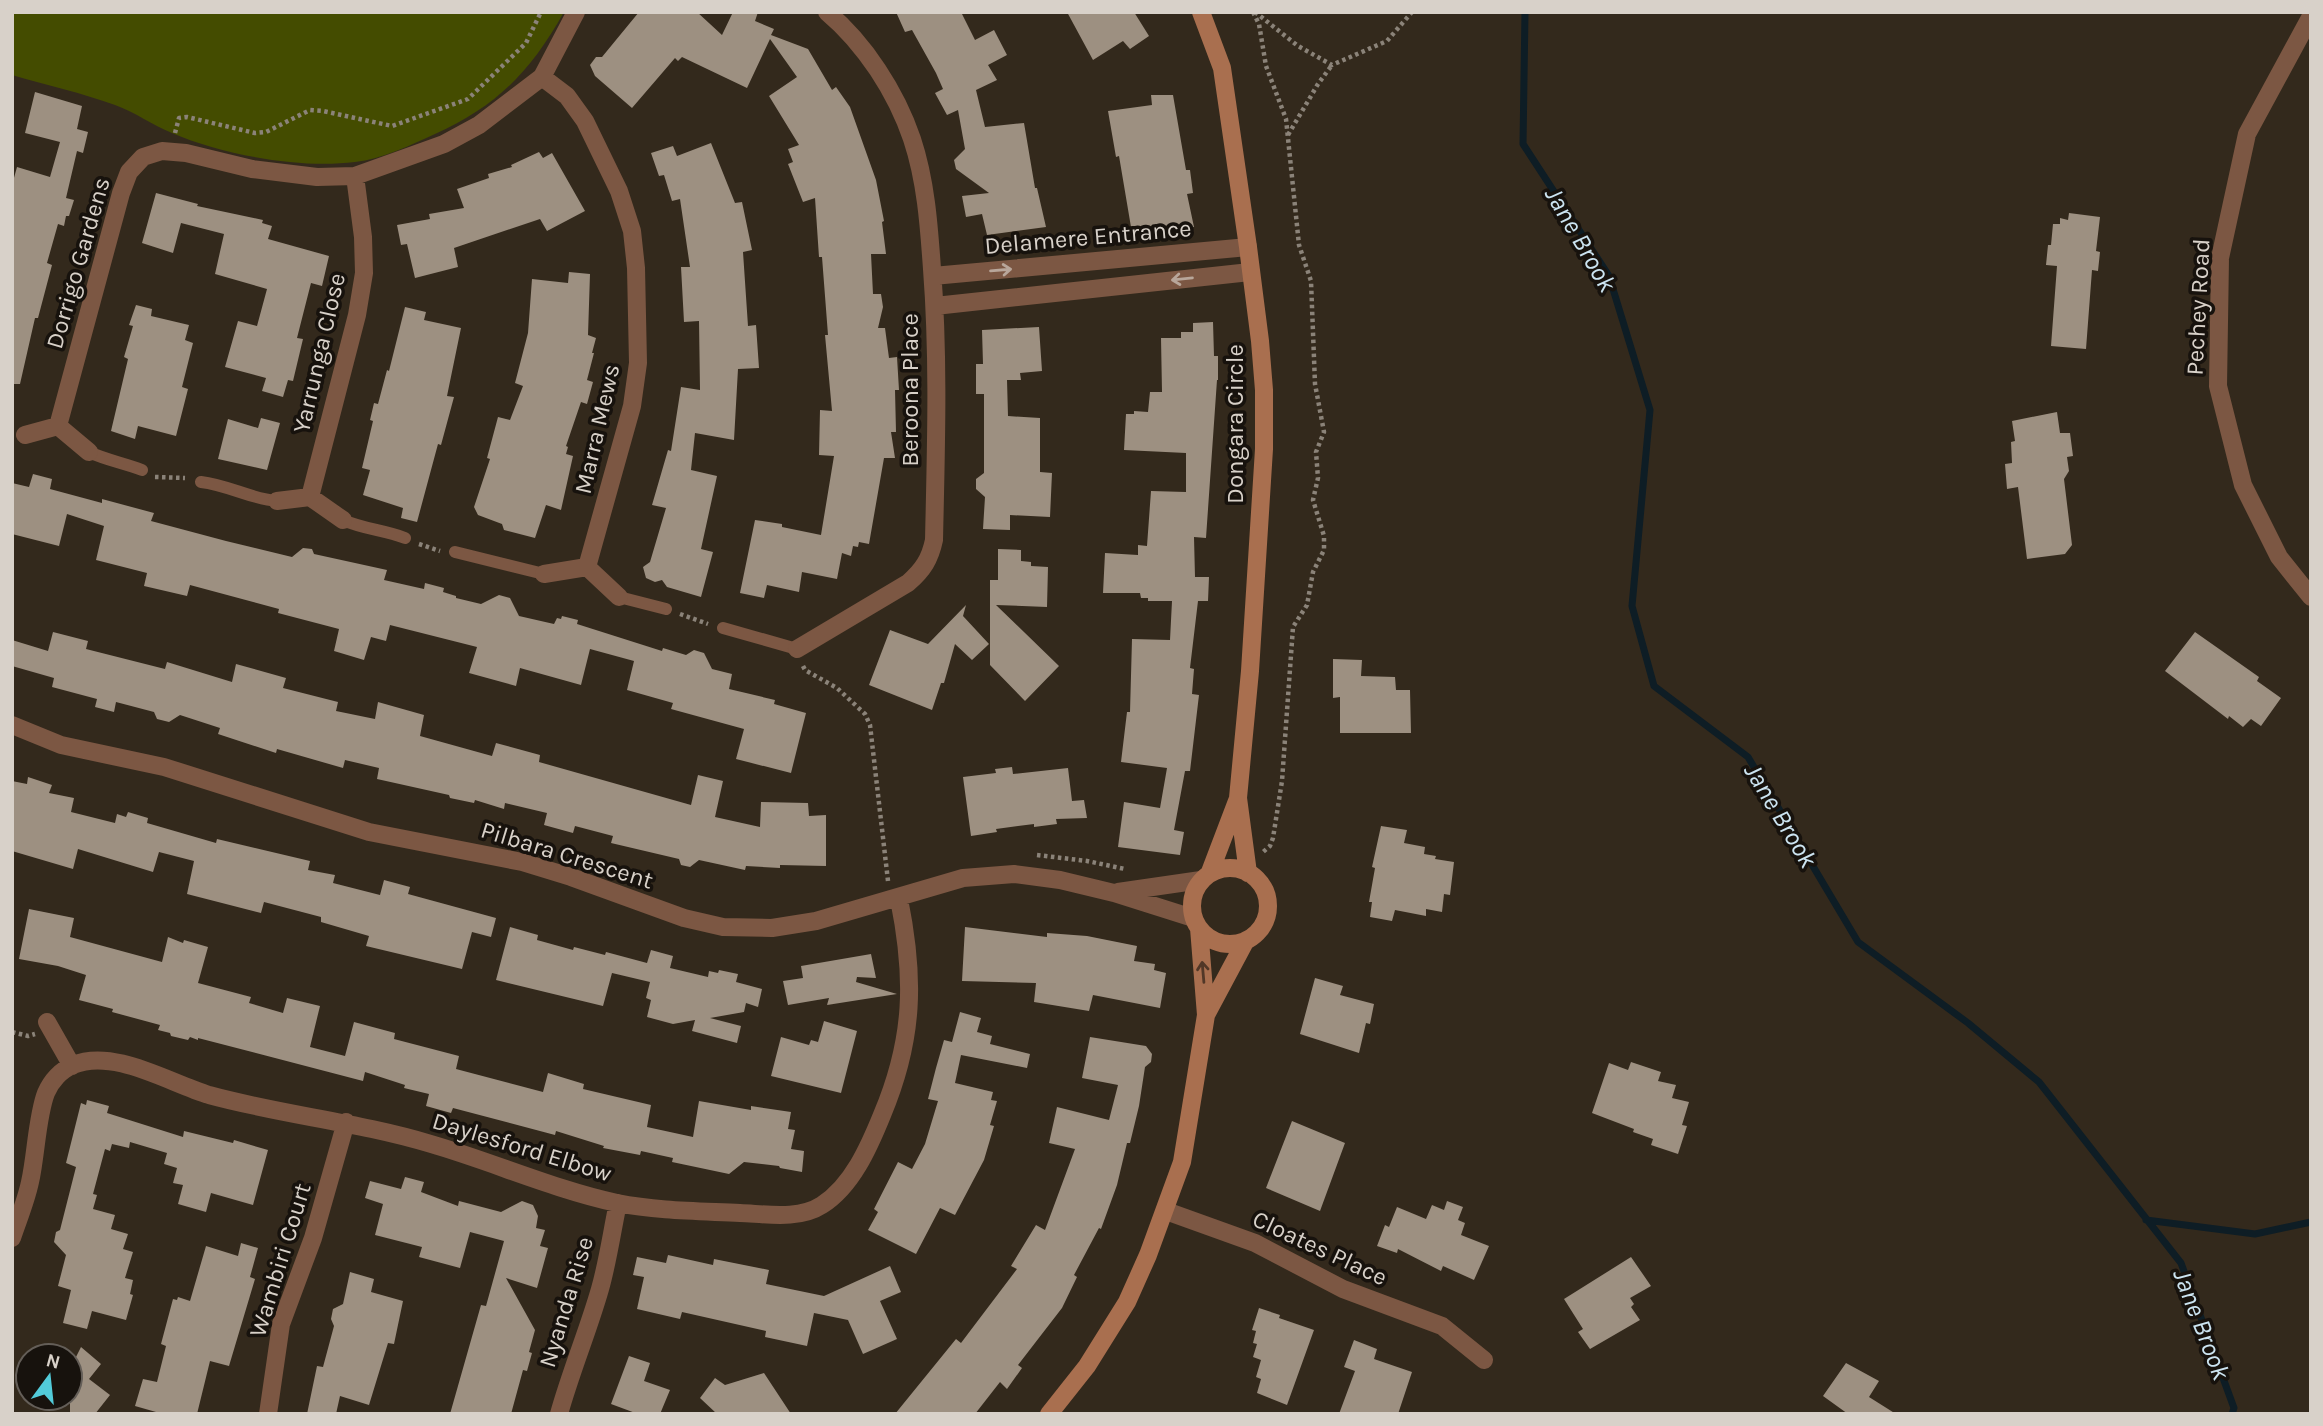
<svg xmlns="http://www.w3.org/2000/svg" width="2323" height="1426" viewBox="0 0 2323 1426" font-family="Karla,sans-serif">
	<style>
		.green { fill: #444c00 }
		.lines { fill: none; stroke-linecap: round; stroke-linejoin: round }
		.stream { stroke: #0e1d25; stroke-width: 7 }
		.building { fill: #9d9081 }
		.path { stroke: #8b8379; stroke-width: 4.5; stroke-dasharray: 3.5 3.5; stroke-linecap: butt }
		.lane { stroke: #7c5743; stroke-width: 12 }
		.street { stroke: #7c5743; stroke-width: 18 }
		.secondary { stroke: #a96f4f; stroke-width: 18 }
		.oneway { stroke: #b8a69a }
		.oneway2 { stroke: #513727 }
		.labels { text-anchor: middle; stroke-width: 7; stroke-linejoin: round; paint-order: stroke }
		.street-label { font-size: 24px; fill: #d8d1c9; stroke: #17120d }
		.water-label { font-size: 26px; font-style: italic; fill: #cce4f1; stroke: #17120d }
	</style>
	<rect width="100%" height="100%" fill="#33291c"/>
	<path class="green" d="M12,12h552c-33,59 -67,94 -129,122 -24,11 -53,25 -80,28 -55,7 -132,-7 -183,-29 -20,-8 -37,-21 -57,-28 -33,-12 -69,-20 -103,-30z"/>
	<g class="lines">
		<path class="stream" d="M1525,12l-2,132 86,132 41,134 -18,196 22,80 94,71 110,185 110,81 71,59 142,181 53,145 -2,6
			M2146,1220l109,14 56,-12"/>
	</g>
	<path class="building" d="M639,12h58l25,23 11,-23h25l-3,9 19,8 -3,6 37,14 24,41 4,-3 14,20 26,73 8,41 -2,1 4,32h-15l2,40h8l2,13 -5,21h7l4,30 8,-1 2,33h-4l1,42h-5l4,26h-11l-15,86 -10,-2 -1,5 -5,-1 -2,10 -9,-3 -5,26 -35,-7 -3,20 -32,-7 -3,13 -24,-5 15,-73 27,4v3l39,8 13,-79 -15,-1 1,-45 12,1 -7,-76h3l-6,-78h-3l-4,-59 -12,4 -15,-38 5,-2 -5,-13 11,-4 -30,-49 28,-19 -27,-38 -23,49 -65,-31 -4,4 -3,-3 -43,50 -37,-32 -5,-11 6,-8h6z
		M896,12h65l14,28 19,-10 13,25 -19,10 9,15 -21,10 9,37 39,-4 11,65h2l9,39 -59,8 -5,-21 -16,3 -4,-21 27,-3 -33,-24 -2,-9 11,-11 -7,-39 -11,5 -12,-22 8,-4 -7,-16 -24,-43 -7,2z
		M1067,12h67l15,24 -19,13 -7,-8 -30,19z
		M35,92l47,14 -5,23 11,3 -5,21 -6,-2 -11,47 8,2 -5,16h-3l-2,10 -6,-2 -11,39 5,2 -14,53h-3l-15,66h-8v-199l5,-18 33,10 10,-35 -35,-9z
		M1151,95h22l13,75h4l3,23 -6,1 7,33 -62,6 -13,-77 -3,1 -8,-46 44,-6z
		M711,143l24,60 7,-1 10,48 -9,2 5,74 8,-1 3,43 -21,1 -4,71 -39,-7 -4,37 26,6 -16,73 12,3 -12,45 -34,-10 -5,-7 -7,2 -9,-4 -3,-11 7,-5 16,-54 -14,-3 16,-55 3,1 10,-64 19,3 -1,-69 -15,1 -3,-55h9l-10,-68 -8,2 -8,-26 -5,1 -8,-23 22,-7 4,10z
		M539,152l4,6 9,-5 33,58 -38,20 -7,-12 -86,29 4,19 -43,11 -8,-34 -6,1 -4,-20 33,-6 -1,-5 35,-6 -7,-19 32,-11 -1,-4 24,-7 -1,-2z
		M156,193l42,11 -1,2 66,14 -1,3 10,3 -4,13 61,17 -7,30 -11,-3 -14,55 6,1 -10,42 -5,-1 -5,17 -21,-6 4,-13 -41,-11 13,-46 19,5 10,-37 -52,-15 9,-40 -43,-11 -8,30 -31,-10z
		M2069,213l31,4 -4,34 4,1 -2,19 -6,-1 -6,79 -35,-3 6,-80 -11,-1 2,-20h3l2,-21h7v-6l8,2z
		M569,272l21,2 -2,61 8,3 -4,15h2l-7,27 6,2 -6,22 -6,-2 -15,44 2,1 -2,7 7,2 -12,54 -15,-5 -11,33 -31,-8 -2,-6 -24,-9 -4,-8 16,-48 -3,-1 11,-41 12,3 13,-34 -8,-3 13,-50 4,-54 36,4z
		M136,305l16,4 -1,7 38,9 -4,15 8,3 -11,44 6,2 -12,47 -38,-10 -3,13 -24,-8 17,-72 -4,-2 9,-31 -4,-1z
		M405,307l21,5 -2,8 37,8 -14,68 7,1 -13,48 -3,-1 -21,78 -16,-4 2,-10 -40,-13 7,-25 -8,-2 11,-47 -3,-1 4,-17 4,1 9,-34 2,1z
		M1213,322l1,34h4v24h-1l-11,158 -12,-1 1,40h14l-1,24h-10l-8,67 4,1 -2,25 7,1 -9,76h-5l-11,59 10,2 -4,23 -62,-8 6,-45 36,6 7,-40 -46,-6 6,-50h3l2,-73 38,1 2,-39h-24v-3h-7l-1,-5h-37l2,-40 33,2v-10l9,1 4,-55 35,1v-39l-62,-3 2,-36h8v-3l14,1 2,-20h12l-1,-54h20v-6h12v-9z
		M1039,327l3,44 -22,2 1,7h-14l1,36 32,2v54l12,1 -2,44 -40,-2v15l-27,-1 2,-32 -9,-8v-10l8,-6v-79h-8v-30h7l-1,-34z
		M2057,412l3,21h10l3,23 -6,1 2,14 -5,8 8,66 -7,9 -38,5 -9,-72 -11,2 -2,-25 7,-1 -1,-21 4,-1 -3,-20z
		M261,418l19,5 -13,47 -49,-11 10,-40 30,9z
		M33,474l19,5 -2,10 52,14v-4l52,14 -3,8 75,20 66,16 11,-9 9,1 2,5 73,16 -3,10 40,9 1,-6 19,5 -1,4 13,4v2l25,6 18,-9 11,3 9,18 35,8 3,-6 4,1 1,-3 16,4 -1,4 85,27 1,-3 23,7 8,-5 10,3 8,16 20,5 -3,15 46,11 -1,4 32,9 -15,60 -55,-14 8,-30 -73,-20 2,-6 -46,-13 7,-29 -44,-12 -9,36 -61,-17 -4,18 -47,-13 8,-26 -87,-22 -4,16 -15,-4 -7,23 -30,-9 5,-22 -61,-16 1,-4 -89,-24 -3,11 -43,-10 3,-13 -51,-13 8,-34 -37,-12 -8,32 -47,-12v-51l17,4z
		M998,549l23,1v11l10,1v4l17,1 -1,40 -51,-2 63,61 -34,35 -35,-36v-85h8z
		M966,605l-3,11 26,28 -17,16 -17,-16 -11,39h-3l-9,27 -63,-25 21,-55 38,14z
		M53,632l35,9 -2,8 79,20 2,-7 65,20 4,-18 50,14 -3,10 55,14 -2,9 39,8 3,-17 46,13 -4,21 72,20 4,-13 44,12 -1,7 152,43 7,-30 25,6 -8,36 45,10 1,-25 47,1 1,13 17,-1v51l-46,-1v3l-34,-2 -1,4 -46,-10 -9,7 -9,-2 -2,-6 -68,-16 2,-7 -38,-10 -2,7 -29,-8 3,-12 -42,-10 -1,6 -29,-9 -1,3 -24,-5 -1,-3 -72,-16 2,-11 -34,-8 -2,8 -66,-19 -1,4 -58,-19 2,-6 -40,-13 -11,7 -12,-3 -3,-7 -38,-10 -2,10 -19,-5 2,-8 -45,-12 2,-9 -42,-12v-26l36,11z
		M2195,632l64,45 -2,4 24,17 -20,28 -10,-7 -8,8 -14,-11 -1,3 -63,-48z
		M1333,659l29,1 -1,16 34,1 1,13h14l1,43h-71v-36l-7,1z
		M1012,767l1,7 55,-6 4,33 12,-1 3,18 -31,1 1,5 -23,3v-3l-38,5 1,3 -26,4 -8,-59 33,-4 -1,-4z
		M28,777l24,8 -3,8 25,5 -3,14 44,11 2,-9 9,3 2,-5 20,6 -1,5 69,20 1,-4 93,22 -2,9 27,5 -2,8 47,12 4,-15 26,7 -2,7 88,24 -5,19 -19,-5 -10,37 -96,-23 3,-10 -48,-14v-5l-57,-15 -3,11 -74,-19 7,-33 -35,-9 -6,20 -75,-23 -5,20 -61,-18v-70l15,3z
		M1381,826l26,4 -3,13 21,4 -1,7 12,2 -1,3 19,3 -4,33 -6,-1 -2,18 -16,-3v7l-31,-6 -3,11 -22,-4 2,-15h-3l6,-34 -3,-1z
		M29,909l45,9 -4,19 92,25 6,-25 15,6 1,-3 24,7 -10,36 53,14 -2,6 34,10 4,-15 33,8 -10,41 35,9 9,-34 41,11 -1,6 65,17 -3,13 87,23 5,-19 36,11 -1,5 68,16 -4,22 46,10 6,-36 52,9v-4l40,6 -3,17 7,1 -4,19 13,2 -2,21 -22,-4 -1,-2 -35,-4 -15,12 -57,-12 1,-4 -32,-7 -1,4 -37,-7 1,-2 -48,-15 -1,4 -102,-27 -2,5 -25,-7 3,-12 -25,-6 1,-3 -40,-13 -2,9 -165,-43v2l-8,-3 -2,3 -17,-4 -1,-3 -12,-3 2,-5 -48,-13 1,-3 -34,-9 7,-25 -28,-9 -39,-7z
		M510,927l28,8 -1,5 36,10 1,-3 31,8 1,-3 41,11 4,-13 22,6 -3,12 38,9 1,-6 9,2 1,-3 19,4 -2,8 26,7 -4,18 -12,-4 -2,9 -34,6 31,8 -4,17 -45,-12 3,-11 -22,4 -26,-7 4,-17 -5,-2 4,-16 -38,-9 -9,33 -107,-26z
		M965,927l82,10v-4l40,3 50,10 -3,15 21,3 -1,6 12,3 -6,35 -67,-13 -4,16 -55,-9 2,-19 -74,-2z
		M871,954l5,24 -19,-1 -1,5 41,12 -70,11 2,-7 -41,7 -5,-24 20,-3 -2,-12z
		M1315,978l28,8 -3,9 34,9 -4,20 -4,-1 -7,30 -59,-19z
		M960,1012l21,6 -4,14 15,4 -2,8 40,10 -3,14 -66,-13 -6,28 38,9 -2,8 6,1 -7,24 4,1 -10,34 -29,55 -15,-7 -24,46 -48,-24 10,-18 -4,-3 24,-47 14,7 13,-25 13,-43 -10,-2 8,-31 8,-28 8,2z
		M824,1021l33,10 -16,62 -70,-17 10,-39 28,8 2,-5 7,2z
		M1090,1037l56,9 6,8 -1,8 -6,5 -6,39 -9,37h-3l-10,42 -16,44 -2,-1 -25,47 3,2 -15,31 -44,57 4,3 -15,21 -7,-7 -25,32h-80l61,-75 5,4 56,-74 -6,-3 25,-41 9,5 30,-81 -26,-6 8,-36 52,13 9,-35 -36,-7z
		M1631,1062l30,10 -3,9 18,4 -4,13 17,4 -7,23 5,1 -9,28 -27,-9 2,-6 -20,-7 1,-3 -42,-16 17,-50 19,7z
		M87,1100l22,6 -2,7 76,24 1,-6 49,12 1,-3 34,10 -15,55 -42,-12 -5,19 -28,-8 5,-19 -10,-2 4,-15 -13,-4 3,-11 -37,-11 -1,6 -17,-4 -2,7 -5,-2 -12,45 4,1 -4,14 22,6 -4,14 17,5 -5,15 10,3 -8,26 8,2 -3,14 3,1 -7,25 -34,-9 -5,18 -24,-6 8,-33 -13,-4 8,-31 -12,-13 2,-10 4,-2 16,-63 -10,-4 15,-60 5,2z
		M1292,1121l53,22 -25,68 -54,-23z
		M405,1177l19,5 -3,10 37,14 1,-5 42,11 21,-11 11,4 5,11 -2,12 9,2 -5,16 8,2 -11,40 -31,-10 29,52 -6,22 3,1 -5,18 -4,-1 -12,44h-61l31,-109 5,1 18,-65 -34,-9 -10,36 -41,-11 3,-10 -47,-12 8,-31 -18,-6 5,-17 31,8z
		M1447,1201l16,6 -5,13 7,3 -4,12 28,11 -15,34 -31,-14 -2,5 -43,-22 -1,4 -20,-7 8,-21 4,2 8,-20 29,12 6,-14 12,5z
		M241,1243l17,5 -8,29 5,2 -26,87 -19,-5 -13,53h-34l-28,-8 8,-27 14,3 9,-36 -5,-2 12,-45 4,1 1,-3 12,4 16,-55 32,10z
		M668,1255l45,10 1,-6 55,11 -3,14 58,12 66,-30 11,26 -21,9 17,38 -34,15 -15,-34 -34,-7 -7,33 -42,-9 1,-6 -84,-19 -2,7 -43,-10 7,-32 -11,-2 4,-18 29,6z
		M1631,1257l20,29 -21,12 4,6 -3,3 9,13 -50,29 -12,-17 5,-3 -19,-30z
		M350,1272l24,7 -3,13 32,9 -9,43 -6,-1 -19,62 -29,-9 -4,18h-29l10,-48 6,1 11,-41 -3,-7 2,-10 10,-5z
		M1259,1308l21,7 -1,3 35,12 -27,75 -30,-12 4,-14 -5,-2 5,-17 -8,-3 4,-13 -4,-1 3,-12 -4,-1z
		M1354,1340l23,9 -3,10 38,13 -14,42h-59l16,-43 -11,-4z
		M81,1347l20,17 -12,15 21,16 -15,19h-25v-50l2,1z
		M629,1356l21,7 -6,18 26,9 -10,24h-22l-27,-10z
		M1846,1363l33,18 -10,16 27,17h-48l-25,-18z
		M764,1373l27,41h-74l-17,-16 15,-20 10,7z"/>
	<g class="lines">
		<path class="path" d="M1253,12l6,12 7,42 20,53 13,126 12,36 4,103 9,48 -8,20 2,26 -5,22 11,36v14l-11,22 -6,33 -14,22 -11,154 -9,57 -3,8 -7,6
			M1255,12l43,34 34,19 55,-24 25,-29
			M175,133l4,-15 8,-1 68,16 11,-1 44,-22 13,1 69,15 76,-27 58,-56 15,-31
			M1288,135l30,-51 14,-19
			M155,477l30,1
			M419,544l21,7
			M680,614l28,10
			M803,666l2,4 32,18 28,26 5,11 18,156
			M1037,855l50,6 38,8
			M12,1032l16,4 7,-2"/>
		<path class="lane" d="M89,452c17,8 35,11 53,18
			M201,482c27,3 50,17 76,19
			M343,520c20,9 41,10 62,18
			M455,552l89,22
			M619,597l47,12
			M723,628l74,21"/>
		<path class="street" d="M2311,16l-64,118 -27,124 -2,128 25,99 36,72 32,40
			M542,77l25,19 18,25 16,33 18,37 13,40 4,37 2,95 -6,43 -45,161
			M933,276l315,-29
			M935,306l315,-34
			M58,426l63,-233 8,-21 14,-15 19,-6 24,2 66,16 65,8 38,-1 89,-32 35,-19 63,-48 34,-65
			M25,435l33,-9 31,26
			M310,497l47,-182 7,-42 -1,-36 -8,-61
			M277,501l33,-4 33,23
			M544,574l43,-7 32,30
			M797,649l111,-66c15,-13 22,-24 26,-43 2,-92 5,-180 -2,-271 -3,-43 -6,-88 -20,-130 -16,-47 -47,-95 -85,-127
			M12,725l49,20 103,22 205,65 153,30 49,15 113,41 39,9 49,1 44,-7 147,-43 51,-4 46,6 54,13 79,25
			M1118,892l83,-12
			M47,1022l25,44
			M1166,1211l89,32 88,46 99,37 42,34
			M12,1238c6,-18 14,-37 18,-56 6,-26 7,-66 16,-89 5,-12 15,-23 27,-28 41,-17 96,18 136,30 73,20 149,27 222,49 62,18 122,45 186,59 40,8 82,8 123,10 26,1 59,7 82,-8 30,-19 47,-58 60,-90 32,-76 33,-137 17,-216
			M268,1414l13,-90 32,-86 33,-116
			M559,1414c12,-43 29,-83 41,-125 8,-28 12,-58 18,-86"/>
		<path class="secondary" d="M1201,12l21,56 26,179 12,94 4,49v59l-14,222 -12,127 10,75
			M1192 906a38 38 0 1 1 76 0a38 38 0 1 1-76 0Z
			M1210,872l27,-71
			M1206,1015l40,-75
			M1049,1414l38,-48 40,-64 21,-47 34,-93 24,-147 -7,-87"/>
	</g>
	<defs><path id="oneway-shaft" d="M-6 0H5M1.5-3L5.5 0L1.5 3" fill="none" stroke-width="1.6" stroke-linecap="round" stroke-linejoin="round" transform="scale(1.75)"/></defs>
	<g class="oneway">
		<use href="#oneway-shaft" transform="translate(1001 270) rotate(-5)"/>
		<use href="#oneway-shaft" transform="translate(1182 279) rotate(174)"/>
	</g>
	<use class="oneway2" href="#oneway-shaft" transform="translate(1203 972) rotate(-95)"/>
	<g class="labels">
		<g class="street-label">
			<text transform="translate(1088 237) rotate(-5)" y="8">Delamere Entrance</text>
			<text transform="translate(78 263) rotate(-74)" y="8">Dorrigo Gardens</text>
			<text transform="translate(2198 307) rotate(-87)" y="8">Pechey Road</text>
			<text transform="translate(319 353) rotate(-77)" y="8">Yarrunga Close</text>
			<text transform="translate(910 390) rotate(-90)" y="8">Beroona Place</text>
			<text transform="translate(1235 424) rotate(-90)" y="8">Dongara Circle</text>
			<text transform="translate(597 429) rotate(-77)" y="8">Marra Mews</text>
			<text transform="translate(567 855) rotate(17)" y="8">Pilbara Crescent</text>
			<text transform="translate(522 1147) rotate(17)" y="8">Daylesford Elbow</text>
			<text transform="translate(1320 1248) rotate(25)" y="8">Cloates Place</text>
			<text transform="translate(280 1260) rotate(-73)" y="8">Wambiri Court</text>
			<text transform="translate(566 1302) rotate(-73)" y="8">Nyanda Rise</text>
		</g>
		<g class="water-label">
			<text transform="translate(1581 239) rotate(60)" y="9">Jane Brook</text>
			<text transform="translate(1781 815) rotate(59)" y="9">Jane Brook</text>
			<text transform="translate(2202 1324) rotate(69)" y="9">Jane Brook</text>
		</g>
	</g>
	<rect width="2323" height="1426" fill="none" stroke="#d8d1c9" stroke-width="28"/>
	<g transform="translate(49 1377) rotate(15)"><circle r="33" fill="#17120d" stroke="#645e58" stroke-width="2"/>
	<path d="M0-5L12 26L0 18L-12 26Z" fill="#52cbd9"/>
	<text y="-10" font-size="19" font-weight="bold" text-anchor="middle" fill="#d8d1c9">N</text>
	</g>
</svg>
